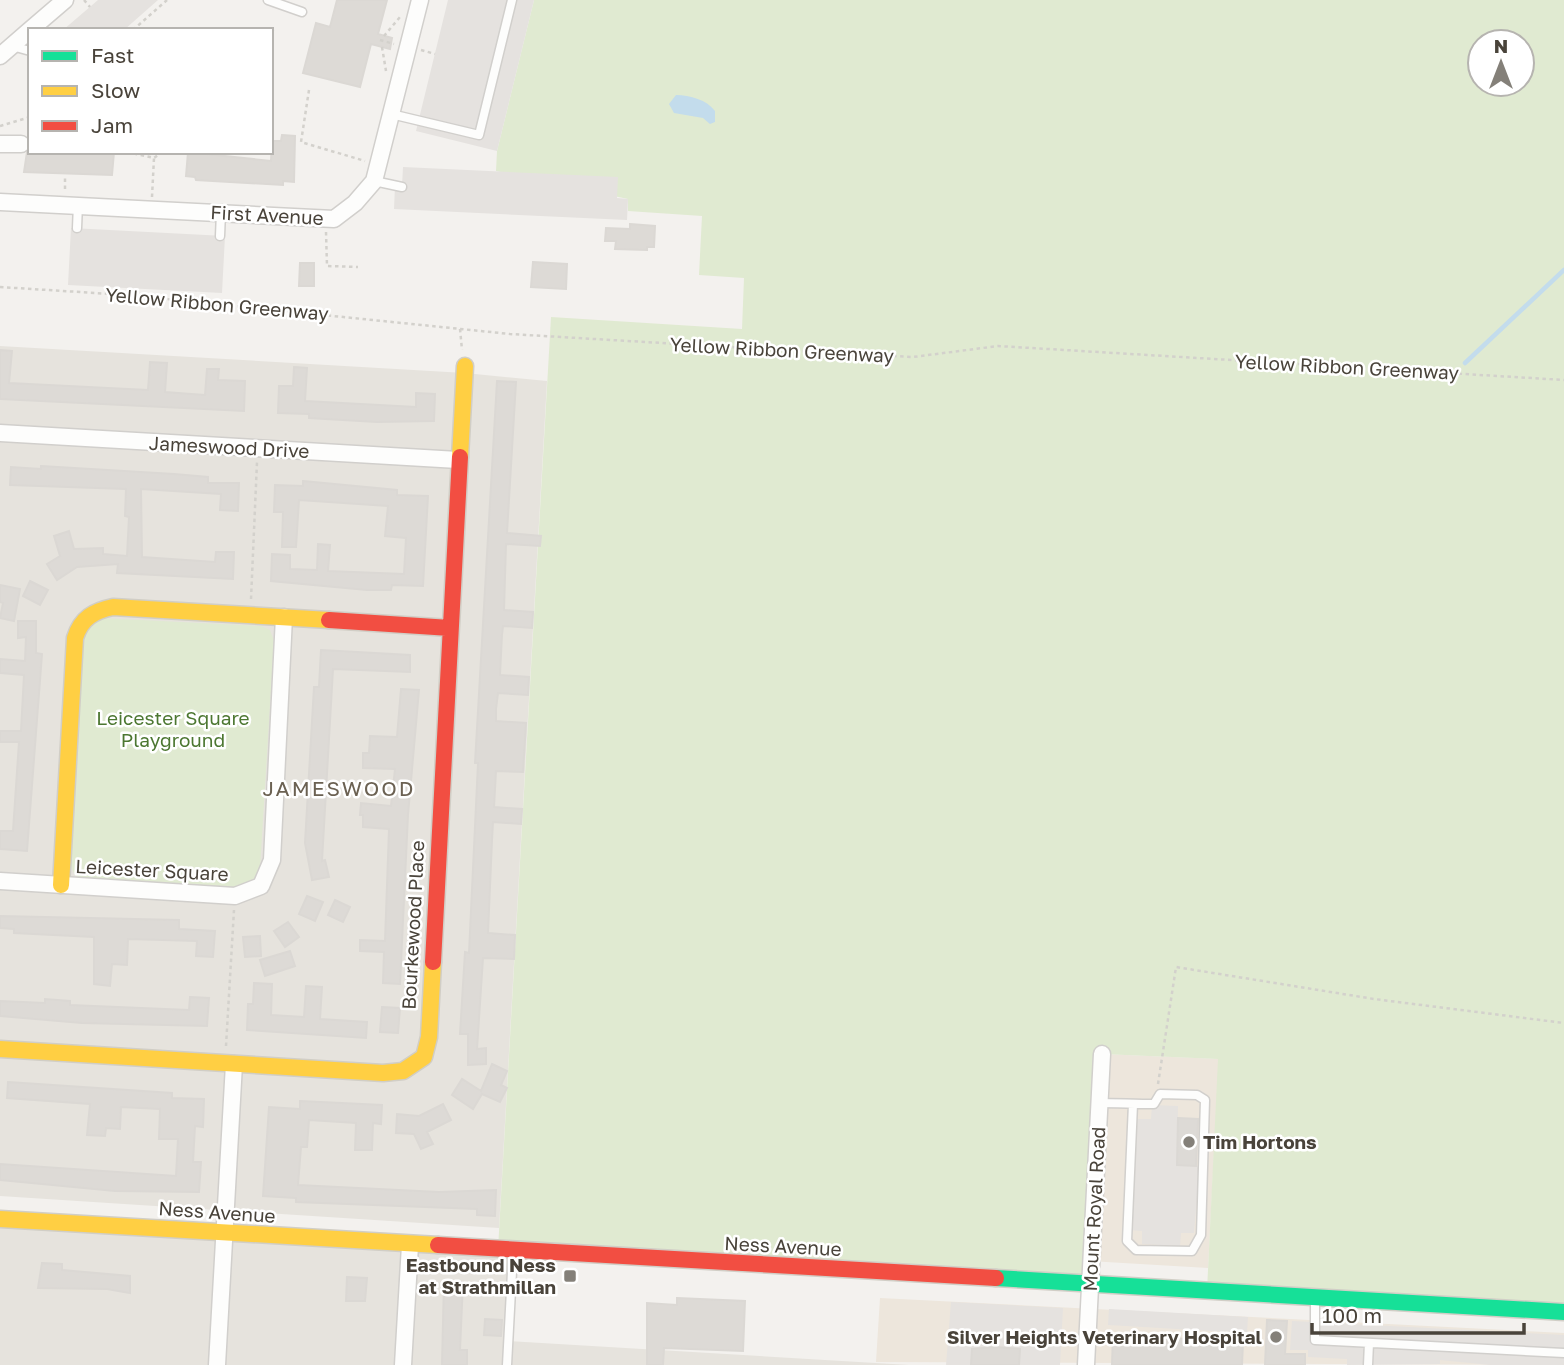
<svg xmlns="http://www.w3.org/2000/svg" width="1564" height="1365" viewBox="0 0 1564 1365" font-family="'Golos Text',sans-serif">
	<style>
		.residential { fill: #e6e3dd }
		.commercial { fill: #ede6dc }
		.green { fill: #e0ead1; fill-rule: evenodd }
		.parking { fill: #e5e2df }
		.water { fill: #c3dcec }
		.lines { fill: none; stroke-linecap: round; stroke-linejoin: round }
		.stream { stroke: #c3dcec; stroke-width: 4.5 }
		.building { fill: #dddad6; stroke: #dbd8d4; stroke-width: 2 }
		.lane-casing { stroke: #d1cfcc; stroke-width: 11 }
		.street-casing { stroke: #d1cfcc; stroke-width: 19 }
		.fast-casing { stroke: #d1cec6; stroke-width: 19 }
		.slow-casing { stroke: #d1cec6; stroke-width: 19 }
		.jam-casing { stroke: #d1cec6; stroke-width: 19 }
		.path { stroke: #d3d1cc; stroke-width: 2.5; stroke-dasharray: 3.5 3.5; stroke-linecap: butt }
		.lane { stroke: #fdfdfc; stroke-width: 8 }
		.street { stroke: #fdfdfc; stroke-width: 16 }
		.fast { stroke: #16e098; stroke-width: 16 }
		.slow { stroke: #ffcf43; stroke-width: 16 }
		.jam { stroke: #f24e42; stroke-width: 16 }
		.poi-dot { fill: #848079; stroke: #fff; stroke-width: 2.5 }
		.labels { text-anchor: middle; stroke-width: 5; stroke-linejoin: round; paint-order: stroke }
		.street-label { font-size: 19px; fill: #49433a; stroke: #fff }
		.park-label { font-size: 19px; fill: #4c7731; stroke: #fff }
		.poi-label { font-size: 19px; font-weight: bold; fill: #49433a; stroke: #fff; text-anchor: end }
		.neighbourhood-label { font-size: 21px; letter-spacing: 2px; fill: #6b6152; stroke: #fff }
	</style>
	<rect width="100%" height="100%" fill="#f3f1ee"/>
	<path class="residential" d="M0,346l465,27 82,8 -48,847 -499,-32z
		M0,1219l512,33 -5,89 402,24h-909z"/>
	<path class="commercial" d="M1102,1054l117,5 -11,209 -119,-7z
		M880,1298l684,35v32l-688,-3z"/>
	<path class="green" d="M534,0h1030v1312l-357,-21 11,-232 -116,-5 -12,230 -592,-35 53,-932 191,12 2,-51 -45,-3 3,-59 -74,-5v-12l-132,-28 1,-20zM1480,42h42v42h-42z
		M101,618l160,8 9,4 4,11 -14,227 -7,14 -18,6 -153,-9 -7,-4 -4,-8 13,-233z"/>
	<path class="parking" d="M98,0h60l-34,30h-61z
		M448,0h86l-37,151 -81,-20z
		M403,167l215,10 -1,21 11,1 -1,21 -233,-11 1,-23h7z
		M71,228l154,8 -3,57 -154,-8z
		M1152,1105l26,1 -1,59 23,1 -6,67h-13l-1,13 -38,-2v-13l-12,-1 6,-111h15z
		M951,1302l112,6 -3,57h-41v-16l-23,-2 -23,2 -2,16h-25z
		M1109,1309l139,8 -1,16 -139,-8z
		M1292,1321l272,14v30h-74l-50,-5v4l-93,1v-6l-39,-2v-7h-18z"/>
	<path class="water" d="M676,95c14,0 31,5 39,16v11l-5,2 -7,-6 -29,-5 -5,-9z"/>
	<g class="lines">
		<path class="stream" d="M1465,363l99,-93"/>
	</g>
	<path class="building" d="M337,0h50l-9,34 14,4 -2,11 -19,-5 -11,43 -57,-14 13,-50 14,4z
		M282,135l13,1 -1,46 -11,-1v4l-87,-5 -1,-3 -9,-1 2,-24 83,9 1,-20h9z
		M27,152h87l-2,23 -88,-3z
		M630,224l25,2 -1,21h-7v3l-32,-1 1,-8h-11l1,-13 24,1z
		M533,262l34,2 -1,25 -35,-2z
		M300,263h14v23h-15z
		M0,350l12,1 -3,32 139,7 2,-28 17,1 -2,29 40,3 2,-26h12l-1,11 27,1 -1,30 -244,-12z
		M294,367l13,1 -2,33 111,6v-14l19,1 -1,27 -57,1 -68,-4v-4l-31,-1 1,-27h14z
		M497,381l19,1 -9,151 34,3 -1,10 -34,-2 -2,66 29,2 -1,16 -29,-2 -1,9 -2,40 29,2 -1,18 -30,-2 -2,16v12l30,2 -3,49 -27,-1 -2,36 28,2 -1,15 -28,-2 -1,18 -4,93 27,2 -1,24 -31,-1 -6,91 9,-1v16l-18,1v-31h-8l5,-82 4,1 9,-190h-3z
		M41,466l133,8 34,3v6h31l-1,28 -18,-1 1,-16 -80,-5 1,68 73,5 1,-10h18l-1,27 -116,-6 1,-9 -41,3 -20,13 -10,-16 13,-8 -6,-20 15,-5 5,18 29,-1v6l24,2 2,-39 -4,-1 1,-27 -116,-4 1,-18 30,2z
		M303,481l94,9v5l31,1 -5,90 -31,-1 -1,5h-24l-96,-9 1,-27 18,1v14l27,1 1,-26 12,1 -2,26 76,3 2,-36 -21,-2 3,-30 -89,-6 -3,47h-14l1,-35h-9l1,-27 28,1z
		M30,581l18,9 -8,15 -17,-9z
		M0,585l20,4 -6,32 -14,-3 3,-15 -3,-1z
		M18,621h18v32l6,1 -15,197 -27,-2v-18h13l6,-89h-19v-11h21l3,-56 -24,-2v-14l25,2 1,-24 -8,1z
		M321,650l89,5v17l-77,-3 -11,192 3,-1 4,17 -17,3 -7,-37 9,-156h5z
		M401,689l18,1 -11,125 -8,169 -17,-1 1,-31 -24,-1v-11l25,1 4,-112 -26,-2v-12h-3l1,-12 30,3 4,-37 -32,-1v-15h6l1,-17 27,1z
		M307,896l16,6 -8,19 -16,-7z
		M335,900l15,7 -7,15 -15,-7z
		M0,916l179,4v9l36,2 -2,26 -17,-1 1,-15 -69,-2 -1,26 -15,-1 -2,22 -16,-2v-47l-80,-4v-4l-14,-1z
		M288,922l11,15 -14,10 -11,-16z
		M260,936l1,20 -16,1 -2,-20z
		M290,951l5,15 -30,10 -5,-16z
		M254,983l18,1 -1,31 33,2 2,-31 16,1 -2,32 47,3 -1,16 -119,-8 1,-26h5z
		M190,997l19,1 -2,28 -125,-3 -82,-7v-15l45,2v-4l25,2v4l119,5z
		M382,1007l18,1 -2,25 -18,-1z
		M492,1064l15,7 -6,14 6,3 -7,14 -18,-8 -9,15 -21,-14 10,-16 19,12z
		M8,1082l164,11v5l32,1 -1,28 -8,-1 -2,36h8l-2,30 -84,-1 -115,-11v-16l176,12 2,-37h-19l1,-30 -39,-2 -1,22 -14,-1 -1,8 -18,-1 3,-31 -83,-6z
		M300,1101l82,4 -1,19 -8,-1 -1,27h-17l1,-27 -47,-3 -2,27h-6l-3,38 141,7 57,-2 -1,26 -18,-1v-6l-181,-7v-4l-33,-2 6,-89 31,2z
		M443,1104l8,16 -24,12 6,12 -12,5 -7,-15 -18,-1 1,-19 22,2z
		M1178,1118l20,1 -2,47 -19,-1z
		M42,1263l20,1v6l68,6v17l-23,-4 -69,-1z
		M347,1277l20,1 -2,23h-19z
		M444,1281l19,1 -3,68h7v15h-25z
		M677,1298l68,3 -2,50 -79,-3 -1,17h-16v-62l30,2z
		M485,1319l17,1 -1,16 -17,-1z
		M1267,1320l20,1 -2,33h20v11h-40z
		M1113,1335l130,7 -1,23h-130z
		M995,1347l25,2 -1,16h-48l1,-16z"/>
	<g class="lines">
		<g class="lane-casing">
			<path id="lane" d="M268,0l34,12
				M12,46l18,5
				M391,114l88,21 33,-135
				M374,181l28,6
				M77,228l1,-24
				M220,236l1,-24
				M1099,1103c18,0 37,1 55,1l6,-10 37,1 8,5 -4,135 -9,16 -56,-1 -9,-9 6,-137
				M1315,1298v42l249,13
				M507,1365l6,-112
				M1368,1365l1,-22"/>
		</g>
		<g class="street-casing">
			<path id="street" d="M30,30l35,-30
				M0,56l30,-26
				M0,144h21
				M0,202l334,17 21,-16 19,-22 46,-181
				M0,433l458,27
				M0,881l235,15 26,-10 11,-26 12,-243
				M217,1365l17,-301
				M403,1365l7,-120
				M1086,1365l16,-311"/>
		</g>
		<g class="fast-casing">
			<path id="fast" d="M996,1278l568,34"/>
		</g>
		<g class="slow-casing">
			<path id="slow" d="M460,457l5,-91
				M61,885l14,-247c6,-20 19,-27 38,-31l216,13
				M0,1049l383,24 20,-2 21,-14 5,-20 4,-75
				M0,1219l438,26"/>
		</g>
		<g class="jam-casing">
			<path id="jam" d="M329,620l121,8
				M433,962l27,-505
				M438,1245l558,33"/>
		</g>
		<path class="path" d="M84,0l6,7
			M133,30l34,-30
			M384,36l16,-19
			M271,38l2,-8
			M380,40l14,4
			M382,47l4,24
			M421,50l14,4
			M309,90l-8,52 64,19
			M0,126l30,-9
			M127,152l27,6 8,-6
			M65,189v-11
			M152,197l2,-39
			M326,232l1,34 31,1
			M0,287l127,8 383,39 321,19 82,4 85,-11 566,34
			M460,329l2,21
			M251,599l6,-137
			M226,1046l8,-136
			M1158,1084l18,-117 198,32 190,24"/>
		<use href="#lane" class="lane"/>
		<use href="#street" class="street"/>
		<use href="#fast" class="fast"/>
		<use href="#slow" class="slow"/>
		<use href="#jam" class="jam"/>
	</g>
	<g class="poi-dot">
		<circle cx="1189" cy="1142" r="7"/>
		<rect x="563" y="1269" width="14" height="14" rx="3.5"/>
		<circle cx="1276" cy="1337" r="7"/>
	</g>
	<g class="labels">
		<g class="street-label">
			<text transform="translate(267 215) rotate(3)" y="7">First Avenue</text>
			<text transform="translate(217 304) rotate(5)" y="7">Yellow Ribbon Greenway</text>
			<text transform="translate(782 350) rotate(3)" y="7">Yellow Ribbon Greenway</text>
			<text transform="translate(1347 367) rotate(3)" y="7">Yellow Ribbon Greenway</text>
			<text transform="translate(229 447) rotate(3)" y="7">Jameswood Drive</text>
			<text transform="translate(152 870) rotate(3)" y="7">Leicester Square</text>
			<text transform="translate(413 925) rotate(-87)" y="7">Bourkewood Place</text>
			<text transform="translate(1094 1209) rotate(-87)" y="7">Mount Royal Road</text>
			<text transform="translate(217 1212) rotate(4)" y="7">Ness Avenue</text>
			<text transform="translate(783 1246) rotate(3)" y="7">Ness Avenue</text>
		</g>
		<g class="park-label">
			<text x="173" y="725">Leicester Square<tspan x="173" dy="22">Playground</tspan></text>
		</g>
		<g class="poi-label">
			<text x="1203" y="1149" text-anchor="start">Tim Hortons</text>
			<text x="556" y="1272">Eastbound Ness<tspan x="556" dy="22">at Strathmillan</tspan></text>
			<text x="1262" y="1344">Silver Heights Veterinary Hospital</text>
		</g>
		<g class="neighbourhood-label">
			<text x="339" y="796">JAMESWOOD</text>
		</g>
	</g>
	<rect x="28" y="28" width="245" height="126" fill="#ffffff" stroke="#b6b4b0" stroke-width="2"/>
	<rect x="42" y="51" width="35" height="10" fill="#16e098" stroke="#b6b4b0" stroke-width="2"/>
	<text x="91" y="63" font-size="21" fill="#49433a">Fast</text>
	<rect x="42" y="86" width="35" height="10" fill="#ffcf43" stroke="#b6b4b0" stroke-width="2"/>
	<text x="91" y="98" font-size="21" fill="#49433a">Slow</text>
	<rect x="42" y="121" width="35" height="10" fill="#f24e42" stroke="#b6b4b0" stroke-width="2"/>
	<text x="91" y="133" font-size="21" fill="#49433a">Jam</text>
	<g transform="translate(1501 63)"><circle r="33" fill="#ffffff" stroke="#b6b4b0" stroke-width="2"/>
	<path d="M0-5L12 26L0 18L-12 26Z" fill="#848079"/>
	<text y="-10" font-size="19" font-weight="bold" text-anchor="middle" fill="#49433a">N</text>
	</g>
	<path d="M1312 1323v10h212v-10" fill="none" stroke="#49433a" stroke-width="3.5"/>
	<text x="1322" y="1323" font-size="21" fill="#49433a" stroke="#ffffff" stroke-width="5" paint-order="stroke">100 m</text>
</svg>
